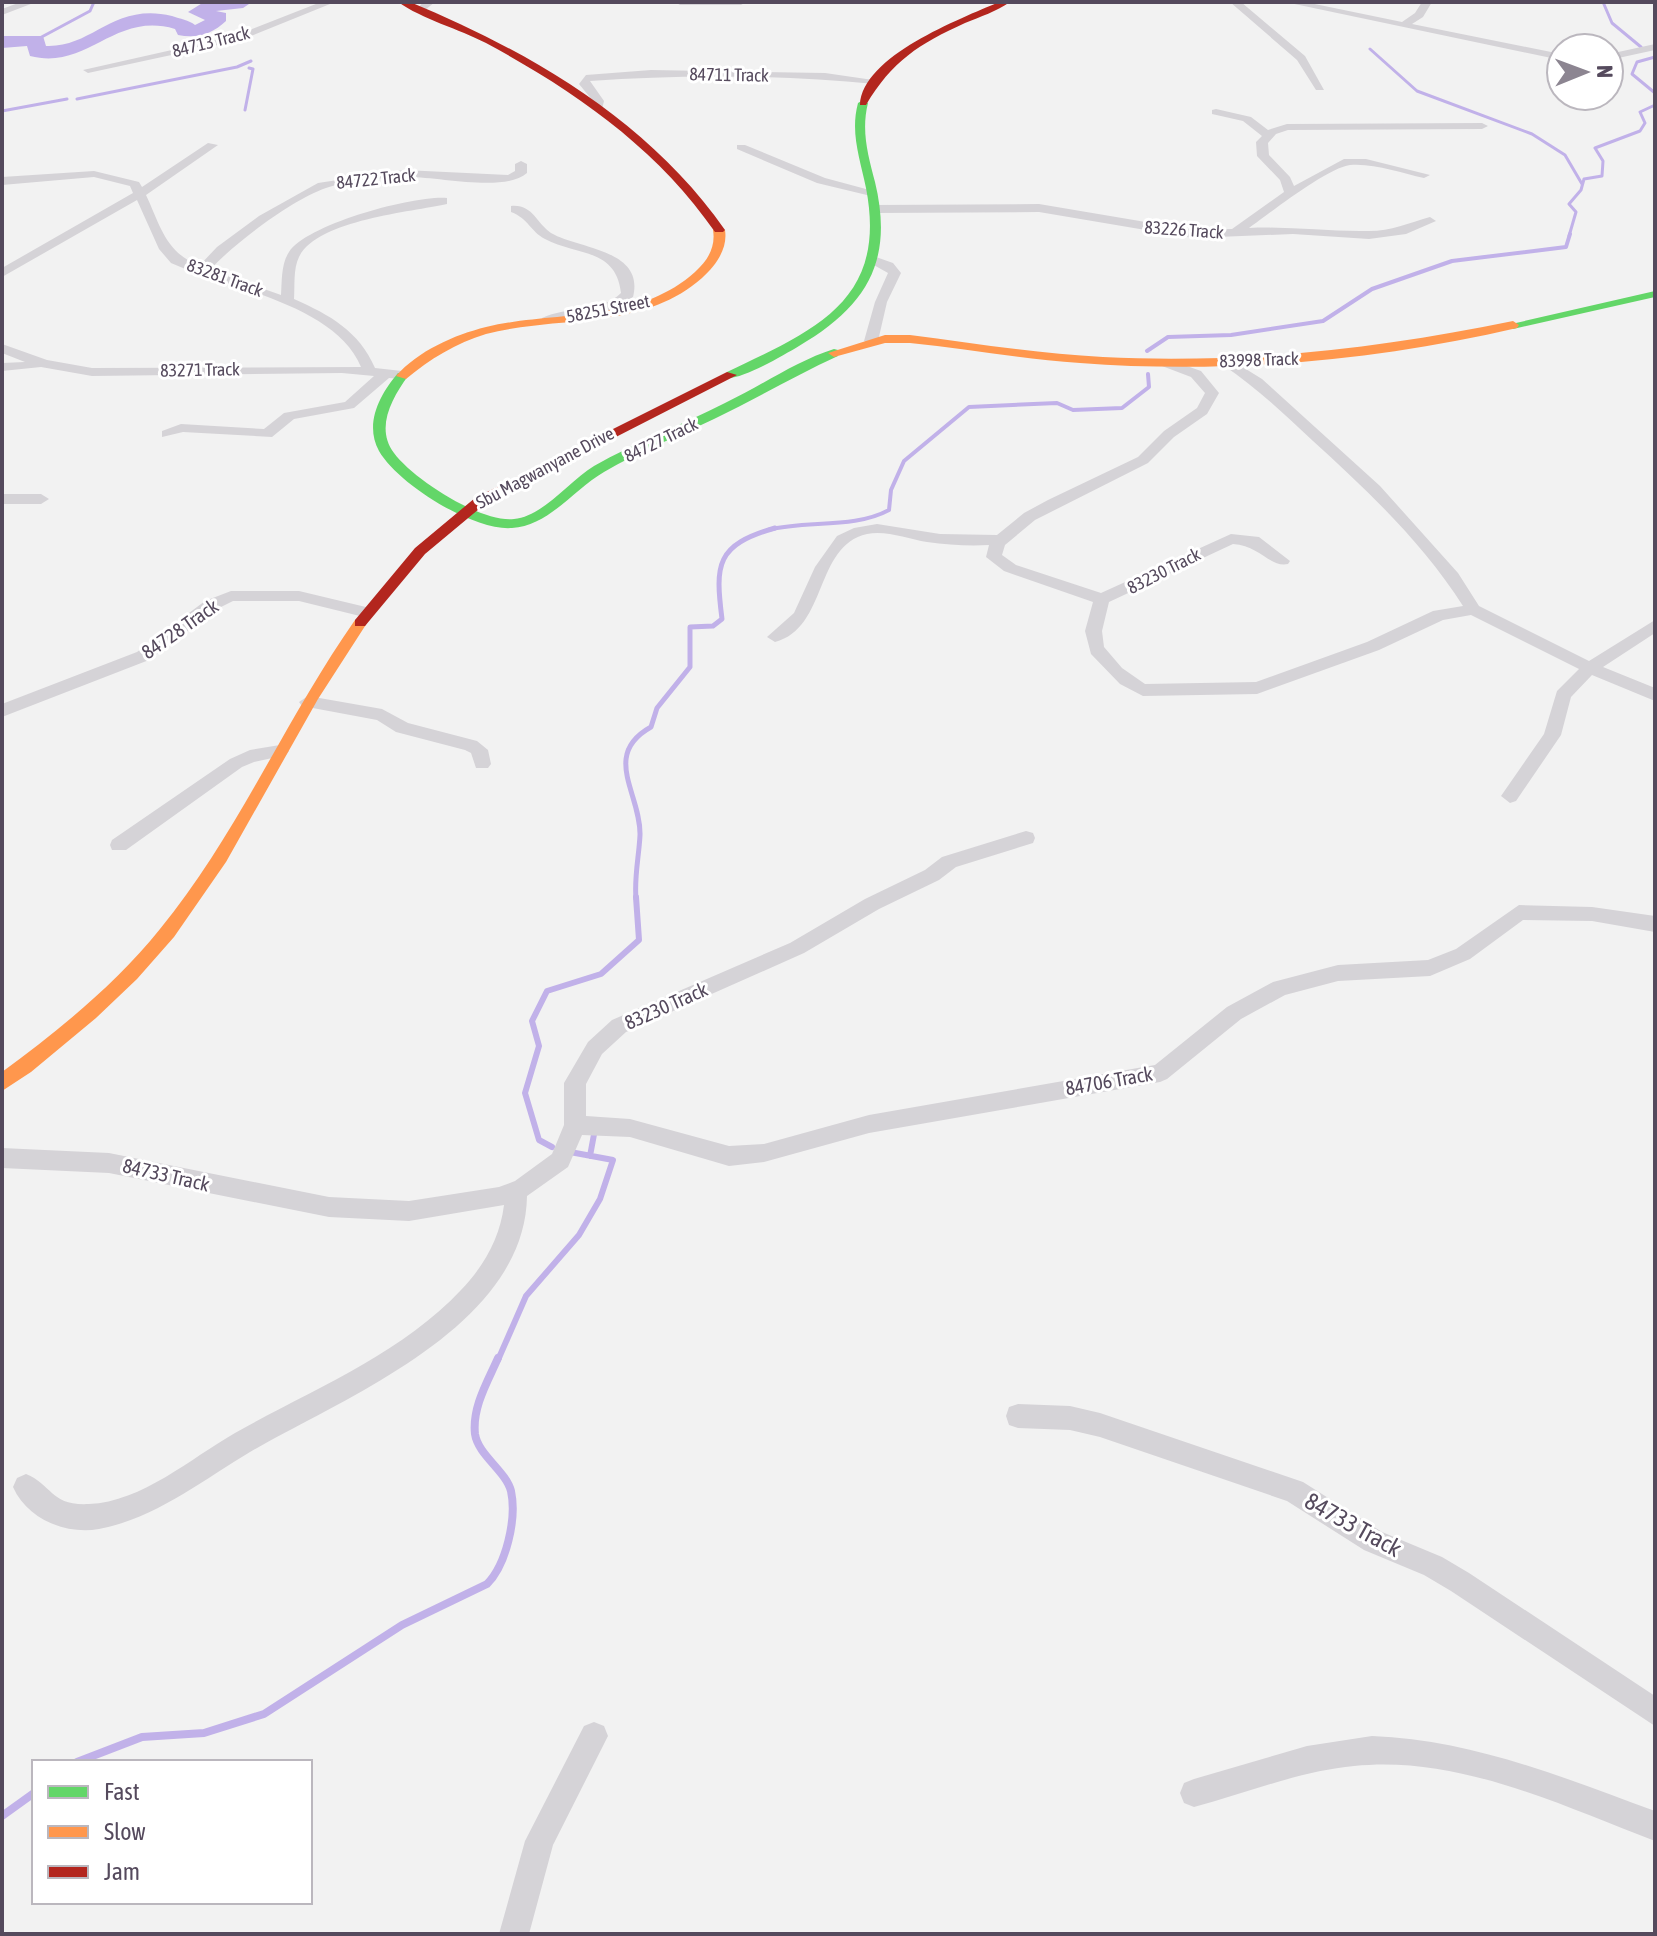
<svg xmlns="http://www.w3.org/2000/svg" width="1657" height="1936" viewBox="0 0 1657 1936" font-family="'Asap Condensed',sans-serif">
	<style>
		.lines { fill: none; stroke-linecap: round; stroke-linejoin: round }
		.stream-far4 { stroke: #c1b1e9; stroke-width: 3 }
		.stream-far3 { stroke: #c1b1e9; stroke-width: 4 }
		.stream-far2 { stroke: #c1b1e9; stroke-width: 5 }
		.stream-far1 { stroke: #c1b1e9; stroke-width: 6 }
		.stream { stroke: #c1b1e9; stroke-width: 8 }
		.river { fill: #c1b1e9; fill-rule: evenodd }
		.street { fill: #d5d3d7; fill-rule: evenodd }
		.fast { fill: #63d668; fill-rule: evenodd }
		.slow { fill: #ff974d; fill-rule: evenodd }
		.jam { fill: #b3261e; fill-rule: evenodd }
		.labels { text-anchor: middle; stroke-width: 6; stroke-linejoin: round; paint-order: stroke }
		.far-street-label { font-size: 18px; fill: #554a5d; stroke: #fff }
		.street-label { font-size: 20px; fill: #554a5d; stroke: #fff }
		.near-street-label { font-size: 24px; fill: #554a5d; stroke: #fff }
	</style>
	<rect width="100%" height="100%" fill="#f2f2f2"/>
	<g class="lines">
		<path class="stream-far4" d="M1603,2l9,21 29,24
			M36,40l54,-29 4,-9
			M1370,49l47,42 115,43 33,21 17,29
			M1655,57l-18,5 -5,12 23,19
			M77,99l160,-32 14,-6
			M245,110l8,-41 -4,-1
			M2,111l65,-12
			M1569,236l7,-24 -7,-8 12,-14 3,-11 18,-3 1,-15 -8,-13 45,-17 5,-8 -5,-11 15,-7"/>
		<path class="stream-far3" d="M1147,351l21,-14 63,-2 92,-14 49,-32 80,-28 114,-14 4,-13
			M768,530c39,-10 86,-1 121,-20l2,-20 13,-29 65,-54 88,-4 16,7 49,-2 27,-21 -1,-13"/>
		<path class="stream-far2" d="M636,899c-2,-23 3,-42 4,-64 1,-41 -39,-80 11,-108l6,-19 33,-41v-40l23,-1 9,-7c-7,-55 -6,-74 53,-91"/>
		<path class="stream-far1" d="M552,1147l-13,-7 -14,-47 14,-47 -7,-25 15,-30 54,-17 38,-34 -3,-43
			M590,1156l5,-27
			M498,1360l28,-64 53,-61 21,-36 13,-39 -43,-8"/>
		<path class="stream" d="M77,1762l65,-25 62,-4 60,-19 138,-89 85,-41c19,-19 30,-65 24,-93 -5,-20 -33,-36 -36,-57 -3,-27 13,-53 23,-76
			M2,1816l32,-23"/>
		<path class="river" d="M204,2h48l-9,6 -27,3 10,2v8c-14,13 -29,18 -48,14l-3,-6c-61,-18 -87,42 -145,27l-3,-10 -25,2v-12h41l3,10c47,2 67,-44 126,-30 8,3 17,4 23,9l10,-5 -17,-8z"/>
		<path class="street" d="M21,2h15l-34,13v-6z
			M321,2h14l-94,38 -153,33 -5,-3 151,-34z
			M423,2h12l-10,8h-8z
			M675,2h71l-5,3h-61z
			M1230,2h11l64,54 19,34h-8l-19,-30z
			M1285,2h20l97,20 13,-9 7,-11h10l-9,15 -11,7 149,30v6z
			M1655,44v6l-46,10v-6z
			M651,70l174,3 55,8 -5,3c-94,-9 -190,-10 -285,-3l14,20 -2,8 -5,3 -5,-3 1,-8 -14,-17 7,-9z
			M1216,109l35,8 17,13 19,-6 195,-1 6,3 -6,3 -194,1 -12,4 -8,9 1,12 21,22 4,9 50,-27h22l64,16 -6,3c-23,-5 -50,-15 -74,-13 -23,3 -80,48 -101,63 40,-2 80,4 120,3 22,0 40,-8 61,-14l6,4 -30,13 -37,5 -76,-5 -100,4 -154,-26 -164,1 -6,-4 6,-4 164,-1 154,26 39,-1 52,-37 -4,-12 -23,-24 -1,-14 6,-6 -19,-15 -31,-7v-4z
			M208,143l10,2 -72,50c15,32 19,56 53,71l18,-19 42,-31 59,-33 86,-13 104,5 7,-4v-7l6,-3 6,3v9c-22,20 -91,3 -121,4 -21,0 -60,4 -80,11 -33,11 -93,56 -116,82l71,25c1,-14 0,-31 8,-43 18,-28 126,-57 158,-54v6c-36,8 -130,16 -148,53 -6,12 -4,29 -5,42 36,16 65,32 81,69l27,3 7,4 -7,4 -13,-1 -35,30 -60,11 -22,18 -89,-5 -21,5v-6l19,-7 83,5 20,-16 61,-11 29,-26 -32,-3 -250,3 -51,-9 -39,4v-8l23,-1 -23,-9v-9l45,16 45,8 269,-1c-26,-63 -134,-79 -190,-104l-12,-14 -22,-49 -135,77v-9l131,-75 -3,-7 -36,-9 -92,8v-8l92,-6 45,11 3,5z
			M737,145h8l80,33 52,14 -6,4 -54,-13 -80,-34z
			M511,206c22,-2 25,17 40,27 27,16 94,16 82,64l-17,12 -74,15v-6c25,-12 59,-5 79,-25 -5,-45 -44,-37 -76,-54 -15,-8 -16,-20 -34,-27z
			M876,257l17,6 8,10 -14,29 -9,39 -7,4 -7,-4 11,-39 13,-29 -16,-9v-6z
			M1228,358l34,21 118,107 78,87 21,33 110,55 66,-41v13l-52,34 52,21v13l-63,-26 -21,22 -10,38 -45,66 -6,2 -9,-7 43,-62 13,-43 22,-22 -108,-54 -28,5 -64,30 -122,44 -114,2 -23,-12 -29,-30 -6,-23 8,-29 -89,-31 -18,-14 3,-12c-20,1 -41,0 -62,-3 -19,-3 -41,-12 -60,-8 -53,12 -39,94 -92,108l-8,-5 27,-24 21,-46 22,-31 17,-8 23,-4 63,10 57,1 27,-22 24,-13 90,-43 26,-26 33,-23 8,-15 -14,-16 -29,-11 -2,-3 7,-4 34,12 18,22 -12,21 -33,23 -26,26 -113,57 -30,25 -3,10 14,10 85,28 130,-59 28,3 31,24 -2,3c-18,4 -29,-19 -55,-20l-124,58 -7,29 2,16 18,21 23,16 111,-2 111,-40 66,-31 30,-5c-40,-63 -95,-115 -150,-165 -29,-27 -57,-54 -90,-76l-2,-3z
			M2,494h39l8,5 -8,5h-39z
			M231,591h68l71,17 2,4 -8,5 -65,-16h-66l-16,8 -68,51 -147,57v-13l135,-52 68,-51z
			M308,696l74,13 26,14 69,18 11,9 3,14 -3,4h-12l-5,-15 -6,-3 -69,-18 -19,-12 -75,-14 -3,-4z
			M280,745l9,6 -3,4 -32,7 -12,5 -116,83h-14l-2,-5 2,-5 118,-81 20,-9z
			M1026,831l7,2 2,5 -2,5 -77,24 -17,13 -60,29 -75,44 -178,79 -24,22 -16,30v32l44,3 99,27 35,-2 105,-29 286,-50 72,-58 46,-25 65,-17 90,-5 28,-11 63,-44 73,2 63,9v16l-63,-11 -69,-1 -53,39 -40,17 -92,5 -53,14 -44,24 -74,60 -7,3 -291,51 -105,29 -35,4 -99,-29 -48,-2 -14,32 -41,29c-2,131 -182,201 -277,256 -47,28 -96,67 -151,77 -33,6 -72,-10 -86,-42l4,-9 9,-4c27,11 24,32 63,30 53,-2 102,-46 146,-71 76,-43 165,-78 226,-143 23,-24 39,-52 43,-85l-95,16 -80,-4 -220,-44 -107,-5v-20l107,5 220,44 80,4 90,-14 16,-6 37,-27 12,-29v-42l24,-41 24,-22 178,-77 75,-44 60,-29 17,-13z
			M1018,1404l52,2 30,7 203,69 79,50 60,25 27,16 186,123v30l-204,-135 -27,-16 -60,-25 -77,-49 -187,-64 -30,-7 -52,-2 -9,-3 -3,-9 3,-9z
			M594,1722l10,4 4,10 -55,109 -24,89h-30l26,-93 59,-115z
			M1372,1736c101,4 190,41 283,75v30c-95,-36 -197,-86 -301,-75 -54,5 -107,27 -160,41l-10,-4 -4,-10 4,-10 10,-4 113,-33z"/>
		<path class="fast" d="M863,100l5,3c-7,28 0,52 7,79 19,79 -8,124 -76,164 -15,9 -56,33 -72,32v-6c88,-42 161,-71 139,-184 -6,-30 -16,-55 -8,-85z
			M1655,291v6l-142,32 -6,-4z
			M834,349l4,1v6c-42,19 -82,43 -124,63 -37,18 -75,32 -110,53 -30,17 -55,54 -92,56 -39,3 -114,-44 -133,-77 -15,-27 1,-57 19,-78h8l2,3c-16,22 -33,52 -14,77 19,26 87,70 120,66 30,-3 55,-38 80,-53 42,-24 88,-41 131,-63 36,-17 71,-42 109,-54z"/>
		<path class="slow" d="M719,227l6,3c3,19 -9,35 -23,48 -60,53 -143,37 -216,56 -30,9 -56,25 -80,45l-10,-3c22,-25 58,-41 90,-49 71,-17 151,-3 209,-55 12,-11 21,-24 18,-42z
			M1513,321l6,4 -2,3c-141,33 -292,46 -437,35 -57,-4 -113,-14 -170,-20h-25l-51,14 -6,-4 57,-18h25c64,8 128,19 193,22 138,7 275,-8 410,-36z
			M360,618l7,5 -49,76 -92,163 -52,75 -37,42 -41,39 -65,54 -29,19v-19c57,-42 113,-87 158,-143 77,-94 125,-209 195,-309z"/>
		<path class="jam" d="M398,2h12c121,50 239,119 315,228l-2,2h-8c-58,-84 -140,-141 -229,-189 -27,-14 -64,-24 -88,-41z
			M999,2h11c-13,9 -30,15 -45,21 -46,21 -73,38 -99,82h-6c2,-49 100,-86 139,-103z
			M727,372l10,3 -252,129 -60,50 -60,72h-10v-6l60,-72 60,-50z"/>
	</g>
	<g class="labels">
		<g class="far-street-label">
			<text transform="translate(211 42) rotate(-14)" y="6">84713 Track</text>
			<text transform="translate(729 75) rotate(1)" y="6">84711 Track</text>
			<text transform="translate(376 179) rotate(-6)" y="6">84722 Track</text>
			<text transform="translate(1184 230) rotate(4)" y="6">83226 Track</text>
			<text transform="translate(225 278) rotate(20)" y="6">83281 Track</text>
			<text transform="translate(608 309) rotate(-11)" y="6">58251 Street</text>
			<text transform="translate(1259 360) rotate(-2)" y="6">83998 Track</text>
			<text transform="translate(200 370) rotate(-1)" y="6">83271 Track</text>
			<text transform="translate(661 440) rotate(-26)" y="6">84727 Track</text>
			<text transform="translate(545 468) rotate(-28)" y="6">Sbu Magwanyane Drive</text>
			<text transform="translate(1164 571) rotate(-27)" y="6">83230 Track</text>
		</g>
		<g class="street-label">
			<text transform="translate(180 629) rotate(-35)" y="7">84728 Track</text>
			<text transform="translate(666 1006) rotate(-24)" y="7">83230 Track</text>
			<text transform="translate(1109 1081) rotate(-10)" y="7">84706 Track</text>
			<text transform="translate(166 1175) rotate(13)" y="7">84733 Track</text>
		</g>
		<g class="near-street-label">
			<text transform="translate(1353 1525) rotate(29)" y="8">84733 Track</text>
		</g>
	</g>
	<rect width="1657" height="1936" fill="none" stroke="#554a5d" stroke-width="8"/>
	<rect x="32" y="1760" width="280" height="144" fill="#ffffff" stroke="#bbb7be" stroke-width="2"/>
	<rect x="48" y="1786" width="40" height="12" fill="#63d668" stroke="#bbb7be" stroke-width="2"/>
	<text x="104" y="1800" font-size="24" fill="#554a5d">Fast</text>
	<rect x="48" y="1826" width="40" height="12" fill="#ff974d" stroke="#bbb7be" stroke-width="2"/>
	<text x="104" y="1840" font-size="24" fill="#554a5d">Slow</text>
	<rect x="48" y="1866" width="40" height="12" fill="#b3261e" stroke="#bbb7be" stroke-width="2"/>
	<text x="104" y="1880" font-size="24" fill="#554a5d">Jam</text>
	<g transform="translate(1585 72) rotate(89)"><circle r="38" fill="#ffffff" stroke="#bbb7be" stroke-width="2"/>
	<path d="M0-6L14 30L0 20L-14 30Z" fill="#8c8591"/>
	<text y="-12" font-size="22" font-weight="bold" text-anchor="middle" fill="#554a5d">N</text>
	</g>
</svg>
